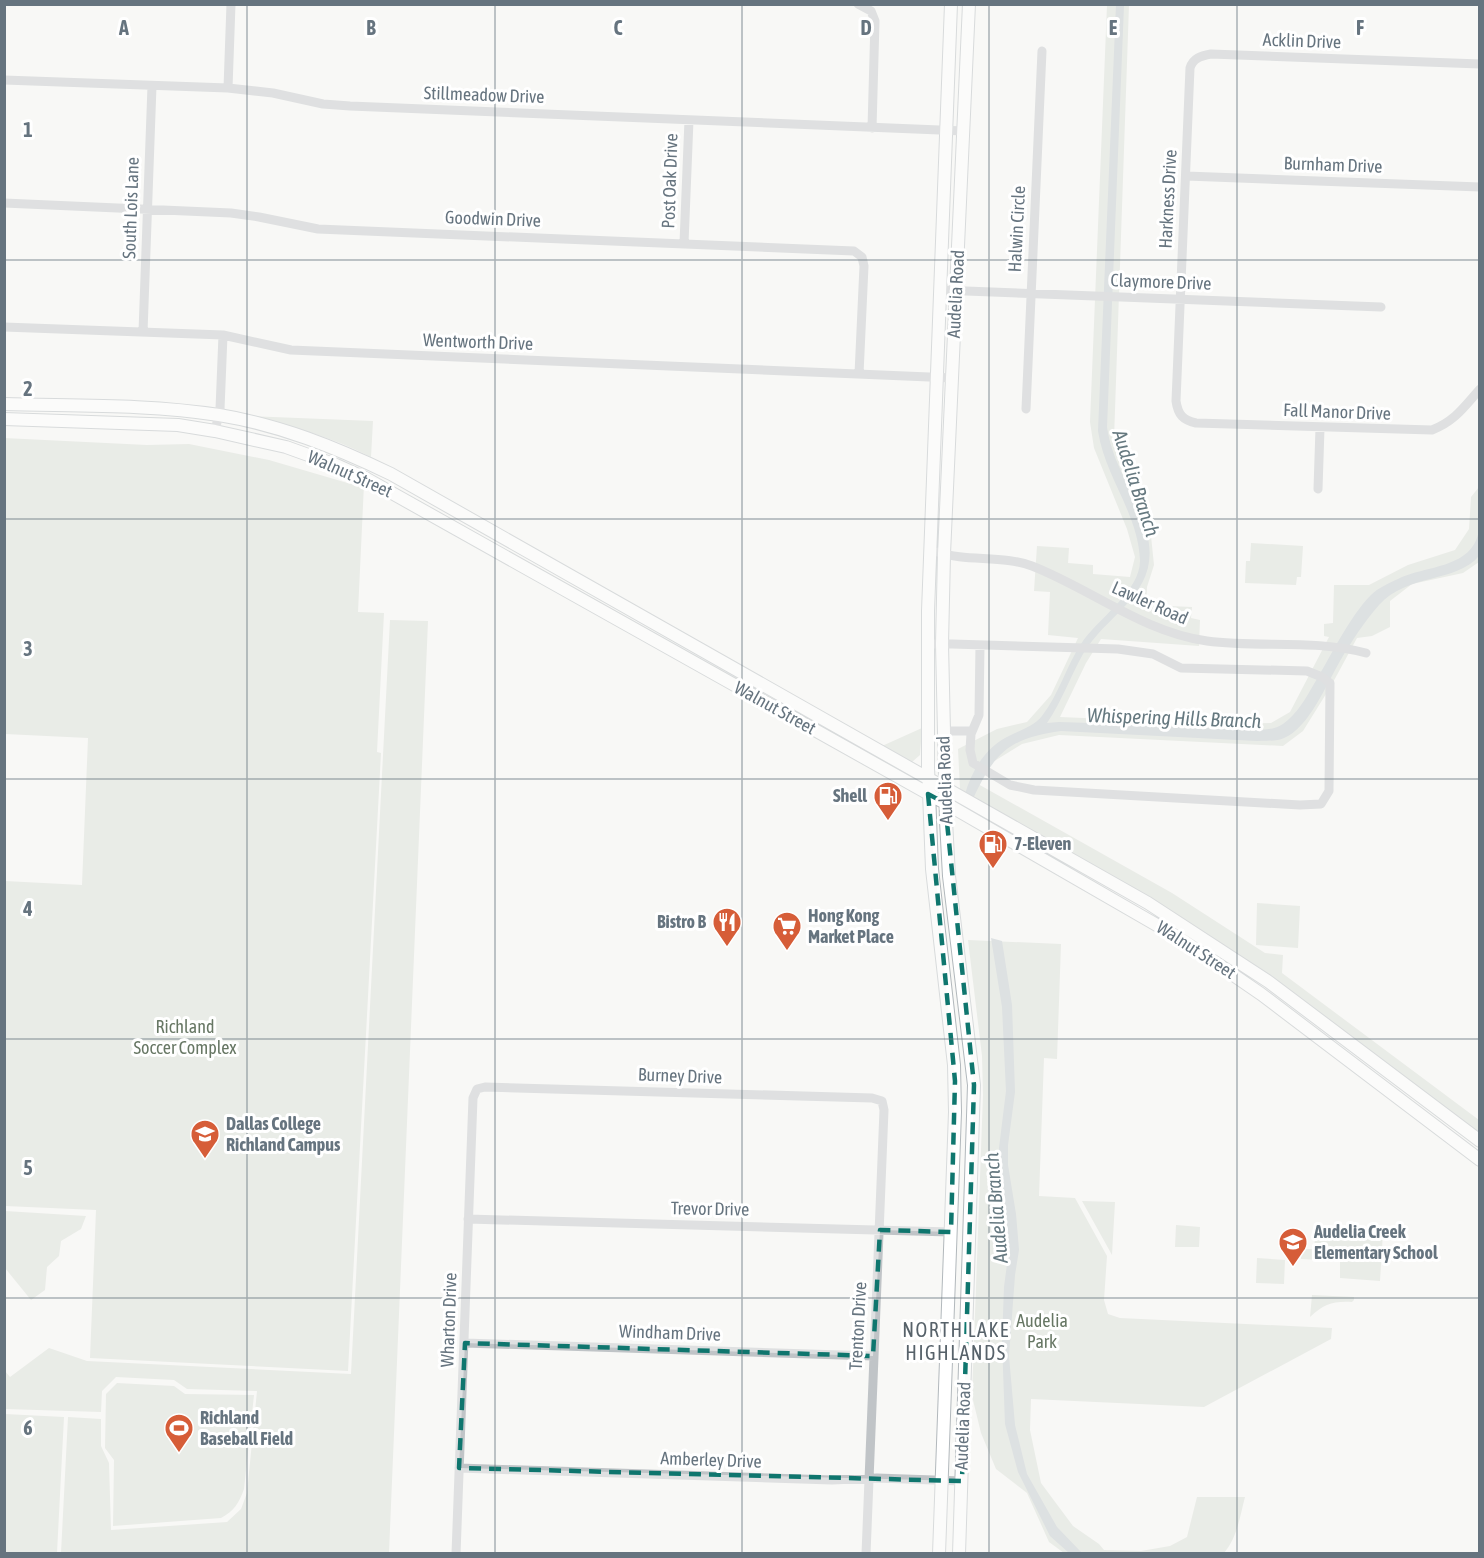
<svg xmlns="http://www.w3.org/2000/svg" width="1484" height="1558" viewBox="0 0 1484 1558" font-family="'Asap Condensed',sans-serif">
	<style>
		.green { fill: #d8ddd5 }
		.water { fill: #bcc5ca }
		.lines { fill: none; stroke-linecap: round; stroke-linejoin: round }
		.secondary-casing { stroke: #b2b8bc; stroke-width: 14 }
		.street { stroke: #c0c4c7; stroke-width: 9 }
		.secondary { stroke: #fff; stroke-width: 12 }
		.marked { fill: none; stroke: #0f766e; stroke-width: 4.5; stroke-dasharray: 12 8; stroke-linejoin: round }
		.grid { fill: none; stroke: #66747f; stroke-width: 1.5; stroke-opacity: 0.55 }
		.labels { text-anchor: middle; stroke-width: 6; stroke-linejoin: round; paint-order: stroke }
		.street-label { font-size: 18px; fill: #66747f; stroke: #fff }
		.poi-label { font-size: 18px; font-weight: bold; fill: #66747f; stroke: #fff; text-anchor: start }
		.park-label { font-size: 18px; fill: #677764; stroke: #fff }
		.water-label { font-size: 20px; font-style: italic; fill: #667980; stroke: #fff }
		.neighbourhood-label { font-size: 20px; letter-spacing: 1.5px; fill: #57626a; stroke: #fff }
		.grid-label { font-size: 20px; text-anchor: middle; font-weight: bold; fill: #66747f; stroke: #fff; stroke-width: 6; stroke-linejoin: round; paint-order: stroke }
	</style>
	<rect width="100%" height="100%" fill="#f8f8f6"/>
	<path class="green" d="M1107,5h22l-15,434 8,24 28,63 4,39 -7,22 -1,18 46,2 -1,11 9,2 -1,26 -98,-7 -15,24 -26,54 164,7 47,-1 19,-11 39,-75 -5,-1v-12l9,-1 1,-38h35l39,-20 47,-15 14,-21 2,-32 8,-10v75l-16,11 -51,11 -22,17v26l-18,9 -15,2 -26,48 -28,45 -20,15 -224,-11 -37,9 -34,21 -10,19 194,109 93,60 18,2 -1,18 197,147v15l-316,-228 -203,-118 -2,-40 39,-20 30,-7 24,-27 27,-57 -30,-3 2,-43 -16,-1 3,-45 32,2 -1,15 25,2v9l37,3 5,-20 -8,-28 -33,-81 -4,-26z
		M249,416l124,5 -2,36c-39,-20 -80,-31 -122,-41z
		M4,438l143,7 42,-1 80,16 82,24h13l-6,128 26,1 -7,139 4,1 -33,618 -258,-13 6,-148 -91,-4v-325l77,4 6,-147 -83,-4z
		M1251,543l52,3 -2,31h-4l-1,8 -51,-2 1,-22h4z
		M390,620l38,1 -39,932h-328l7,-136 33,2v27l8,17 2,67 116,-8 14,-13 6,-16 10,-102 -70,-2 -13,-9 -58,-3 -14,14 -1,21 -96,-3v-38l5,6 39,-29 38,13 264,13z
		M922,728l-2,27 -8,7 -30,-16z
		M1257,903l43,3 -2,42 -42,-3z
		M968,940l93,4 -4,115 -13,-1 -5,138 36,2 32,58 -3,44 4,14 12,4 212,10 -1,11 -127,68 -173,-8 -1,31 11,53 32,43 26,18 5,6 37,1 29,-5 17,-9 10,-40h48c-5,19 -8,41 -21,56h-160l-15,-11 -22,-49 -31,-24 -15,-36 -9,-37 11,-301 -1,-39z
		M1082,1201l33,1 -3,53z
		M5,1211l81,5 -5,13 -20,12 -2,15 -12,11 -2,23 -14,10 -26,-32z
		M1176,1225l24,2 -1,20h-24z
		M1316,1230l67,2 -3,49 -40,-3v-17l-39,-2v-10h13z
		M1257,1258l28,2 -1,24 -28,-1z
		M1312,1295l42,2v3l-2,2c-19,-1 -28,2 -42,15z
		M117,1383l57,3 11,8 69,1 -10,94c-5,14 -10,22 -23,29l-108,8 1,-66 -9,-12 1,-54z
		M5,1414l59,3 -7,136h-52z"/>
	<path class="water" d="M1116,5h8l-17,422c5,37 29,67 39,103 18,62 -36,80 -63,124 -13,23 -21,47 -36,69l12,-1 62,2 131,6c11,0 22,0 31,-6 14,-10 23,-26 31,-40 16,-26 35,-67 57,-89 7,-7 18,-12 27,-16 28,-14 75,-10 81,-49v26c-23,27 -71,17 -100,49 -15,17 -28,37 -39,56 -13,22 -31,67 -56,77 -7,4 -18,2 -27,3l-196,-10c-52,7 -67,22 -88,68l-8,-5c7,-24 22,-49 46,-59 12,-6 23,-9 31,-19 17,-22 24,-49 39,-72 16,-25 60,-53 59,-84 -2,-47 -35,-83 -42,-129z
		M991,938l11,3 10,64 3,87 -7,53v20l8,49 3,36 -4,25 -6,81 6,69 12,49 30,53 25,26h-13l-19,-17 -32,-64 -13,-48 -3,-82 2,-55 5,-38 -10,-101 7,-57 -4,-84z"/>
	<g class="lines">
		<g class="secondary-casing">
			<path id="secondary" d="M4,404c71,2 145,0 215,11 61,10 116,32 172,59l757,429 121,79 211,159
				M4,419l174,6 37,6 71,16 50,18 31,14 578,324 236,136 80,55 219,166
				M939,1554l16,-442 -1,-47 -22,-196 -4,-102v-156l23,-607
				M959,1554l15,-469 -25,-209 -3,-55 -4,-177 2,-90 25,-550"/>
		</g>
		<path class="street" d="M858,4l13,7 4,10 -3,107
			M1480,64l-269,-10c-10,2 -18,4 -21,14l-14,333c2,14 7,19 20,22l236,7c23,-9 32,-23 48,-41
			M4,80l224,8 45,5 50,11 27,2 614,25
			M228,88l3,-84
			M1186,176l294,11
			M4,203l227,10 28,4 59,12 536,22 8,6 2,9 -5,108
			M684,243l5,-123
			M940,290l441,17
			M4,327l219,8 68,15 662,28
			M143,332l9,-246
			M1026,409l16,-358
			M215,431l5,-22 3,-74
			M1318,489l2,-61
			M938,552c27,10 65,3 94,14 59,23 111,66 175,75 53,7 107,-2 159,12
			M927,644h25l166,5 35,5 28,14 126,3 15,6 8,6 -1,108 -8,13 -21,1 -266,-15 -24,-5 -37,-22 -3,-13 1,-16 8,-19 1,-70
			M944,731h28
			M468,1219l483,13
			M465,1343l408,13
			M459,1468l373,12 45,-2 85,3
			M456,1554l17,-456 4,-9 8,-2 387,11 10,3 2,9 -18,444"/>
		<use href="#secondary" class="secondary"/>
	</g>
	<path d="M0 0H1484V1558H0ZM928,794l17,9 29,282 -12,396 -503,-13 6,-125 408,13 7,-126 71,2 4,-151z" fill="#f8f8f6" fill-opacity=".55" fill-rule="evenodd"/>
	<path class="marked" d="M928,794l17,9 29,282 -12,396 -503,-13 6,-125 408,13 7,-126 71,2 4,-151z"/>
	<path class="grid" d="M247,4v1550M495,4v1550M742,4v1550M989,4v1550M1237,4v1550M4,260h1476M4,519h1476M4,779h1476M4,1039h1476M4,1298h1476"/>
	<defs>
		<g id="fuel-pin" transform="scale(1.5)"><path d="M0 17L-7.5 6A9.5 9.5 0 1 1 7.5 6Z" fill="#d65d38" stroke="#fff"/><path d="M-5.5-6h7V0h2V4h1.3V-2.5L3-4.5l.8-.8L6-3V5H2.5V1h-1V6h-7ZM-4.2-4.7v3.2H.2V-4.7Z" fill="#fff"/></g>
		<g id="restaurant-pin" transform="scale(1.5)"><path d="M0 17L-7.5 6A9.5 9.5 0 1 1 7.5 6Z" fill="#d65d38" stroke="#fff"/><path d="M-5-6h1v4h1v-4h1v4h1v-4h1v5L-1.5 .5V6h-2V.5L-5-1ZM5-6V6H3V1.5H1.5Q1.5-4 5-6Z" fill="#fff"/></g>
		<g id="supermarket-pin" transform="scale(1.5)"><path d="M0 17L-7.5 6A9.5 9.5 0 1 1 7.5 6Z" fill="#d65d38" stroke="#fff"/><path d="M-6-5.5h2.5l.6 2H6L4.5 2H-2.5L-4.4-4H-6ZM-1.5 3.2a1.3 1.3 0 1 0 .1 0ZM3 3.2a1.3 1.3 0 1 0 .1 0Z" fill="#fff"/></g>
		<g id="university-pin" transform="scale(1.5)"><path d="M0 17L-7.5 6A9.5 9.5 0 1 1 7.5 6Z" fill="#d65d38" stroke="#fff"/><path d="M0-5L7-2L0 1L-7-2ZM-4 1L0 2.5L4 1V4Q0 6-4 4Z" fill="#fff"/></g>
		<g id="school-pin" transform="scale(1.5)"><path d="M0 17L-7.5 6A9.5 9.5 0 1 1 7.5 6Z" fill="#d65d38" stroke="#fff"/><path d="M0-5L7-2L0 1L-7-2ZM-4 1L0 2.5L4 1V4Q0 6-4 4Z" fill="#fff"/></g>
		<g id="stadium-pin" transform="scale(1.5)"><path d="M0 17L-7.5 6A9.5 9.5 0 1 1 7.5 6Z" fill="#d65d38" stroke="#fff"/><path d="M0-5a6.5 5 0 1 0 0 10a6.5 5 0 1 0 0-10ZM-3.5-1.8h7v3.6h-7Z" fill="#fff"/></g>
	</defs>
	<g fill-rule="evenodd">
		<use href="#fuel-pin" x="888" y="796"/>
		<use href="#fuel-pin" x="993" y="844"/>
		<use href="#restaurant-pin" x="727" y="922"/>
		<use href="#supermarket-pin" x="787" y="926"/>
		<use href="#university-pin" x="205" y="1134"/>
		<use href="#school-pin" x="1293" y="1242"/>
		<use href="#stadium-pin" x="179" y="1428"/>
	</g>
	<g class="labels">
		<g class="street-label">
			<text transform="translate(1302 41) rotate(2)" y="6">Acklin Drive</text>
			<text transform="translate(484 95) rotate(2)" y="6">Stillmeadow Drive</text>
			<text transform="translate(1333 165) rotate(2)" y="6">Burnham Drive</text>
			<text transform="translate(670 181) rotate(-88)" y="6">Post Oak Drive</text>
			<text transform="translate(1168 199) rotate(-87)" y="6">Harkness Drive</text>
			<text transform="translate(131 208) rotate(-88)" y="6">South Lois Lane</text>
			<text transform="translate(493 219) rotate(2)" y="6">Goodwin Drive</text>
			<text transform="translate(1017 229) rotate(-87)" y="6">Halwin Circle</text>
			<text transform="translate(1161 282) rotate(2)" y="6">Claymore Drive</text>
			<text transform="translate(956 294) rotate(-87)" y="6">Audelia Road</text>
			<text transform="translate(478 342) rotate(2)" y="6">Wentworth Drive</text>
			<text transform="translate(1337 412) rotate(2)" y="6">Fall Manor Drive</text>
			<text transform="translate(350 474) rotate(24)" y="6">Walnut Street</text>
			<text transform="translate(1150 603) rotate(24)" y="6">Lawler Road</text>
			<text transform="translate(775 708) rotate(29)" y="6">Walnut Street</text>
			<text transform="translate(945 780) rotate(-92)" y="6">Audelia Road</text>
			<text transform="translate(1196 950) rotate(33)" y="6">Walnut Street</text>
			<text transform="translate(680 1076) rotate(2)" y="6">Burney Drive</text>
			<text transform="translate(710 1209) rotate(1)" y="6">Trevor Drive</text>
			<text transform="translate(449 1320) rotate(-88)" y="6">Wharton Drive</text>
			<text transform="translate(858 1326) rotate(-87)" y="6">Trenton Drive</text>
			<text transform="translate(670 1333) rotate(2)" y="6">Windham Drive</text>
			<text transform="translate(963 1426) rotate(-88)" y="6">Audelia Road</text>
			<text transform="translate(711 1460) rotate(2)" y="6">Amberley Drive</text>
		</g>
		<g class="poi-label">
			<text x="867" y="802" text-anchor="end">Shell</text>
			<text x="1014" y="850">7-Eleven</text>
			<text x="808" y="922">Hong Kong<tspan x="808" dy="21">Market Place</tspan></text>
			<text x="706" y="928" text-anchor="end">Bistro B</text>
			<text x="226" y="1130">Dallas College<tspan x="226" dy="21">Richland Campus</tspan></text>
			<text x="1314" y="1238">Audelia Creek<tspan x="1314" dy="21">Elementary School</tspan></text>
			<text x="200" y="1424">Richland<tspan x="200" dy="21">Baseball Field</tspan></text>
		</g>
		<g class="park-label">
			<text x="185" y="1033">Richland<tspan x="185" dy="21">Soccer Complex</tspan></text>
			<text x="1042" y="1327">Audelia<tspan x="1042" dy="21">Park</tspan></text>
		</g>
		<g class="water-label">
			<text transform="translate(1136 483) rotate(72)" y="7">Audelia Branch</text>
			<text transform="translate(1174 718) rotate(2)" y="7">Whispering Hills Branch</text>
			<text transform="translate(996 1208) rotate(-95)" y="7">Audelia Branch</text>
		</g>
		<g class="neighbourhood-label">
			<text x="956" y="1337">NORTH LAKE<tspan x="956" dy="23">HIGHLANDS</tspan></text>
		</g>
	</g>
	<g class="grid-label">
		<text x="124" y="35">A</text>
		<text x="371" y="35">B</text>
		<text x="618" y="35">C</text>
		<text x="866" y="35">D</text>
		<text x="1113" y="35">E</text>
		<text x="1360" y="35">F</text>
		<text x="28" y="137">1</text>
		<text x="28" y="396">2</text>
		<text x="28" y="656">3</text>
		<text x="28" y="916">4</text>
		<text x="28" y="1175">5</text>
		<text x="28" y="1435">6</text>
	</g>
	<rect width="1484" height="1558" fill="none" stroke="#66747f" stroke-width="12"/>
</svg>
